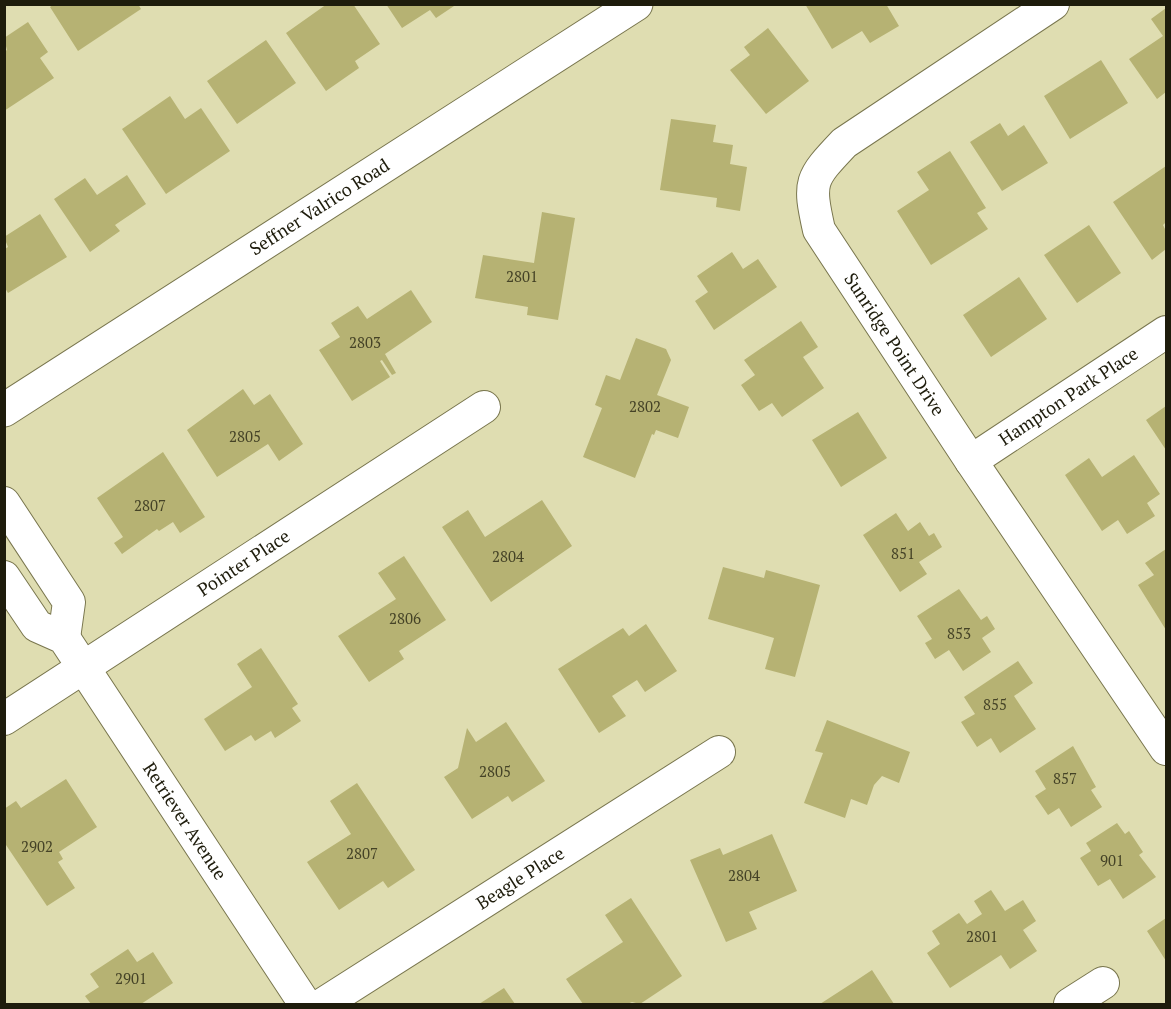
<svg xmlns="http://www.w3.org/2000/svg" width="1171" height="1009" viewBox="0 0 1171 1009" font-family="'PT Serif',serif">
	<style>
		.building { fill: #b6b273 }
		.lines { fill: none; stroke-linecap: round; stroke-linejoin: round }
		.minor-casing { stroke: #79764e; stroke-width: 34 }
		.tertiary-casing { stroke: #79764e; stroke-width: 35 }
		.minor { stroke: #fff; stroke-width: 32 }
		.tertiary { stroke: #fff; stroke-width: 33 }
		.labels { text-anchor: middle; stroke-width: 4.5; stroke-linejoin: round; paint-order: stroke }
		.number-label { font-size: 15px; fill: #444226 }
		.street-label { font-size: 18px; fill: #1e1c0c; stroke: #dfddb1 }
	</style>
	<rect width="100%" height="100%" fill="#dfddb1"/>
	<path class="building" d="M54,4h84l3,5 -63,42 -28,-44z
		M327,4h26l27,40 -25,17 4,7 -33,23 -40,-58z
		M386,4h71l-21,14 -6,-8 -28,18z
		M805,4h81l13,22 -29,17 -8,-12 -30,18z
		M1166,8v84l-9,7 -28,-40 34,-23 -12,-17z
		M28,22l20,30 -8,6 14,20 -50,33v-59l3,-2 -3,-12z
		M768,28l41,53 -43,33 -36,-44 20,-15 -6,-8z
		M266,40l30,43 -59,41 -30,-43z
		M1101,60l27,43 -58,36 -26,-43z
		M170,96l15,23 16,-11 29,43 -64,43 -44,-65z
		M671,119l45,6 -3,17 20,3 -3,19 17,3 -7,44 -24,-4 1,-9 -57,-8z
		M1000,123l8,13 16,-11 24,38 -46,28 -32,-49z
		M950,151l36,57 -9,5 11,16 -57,36 -34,-54 32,-21 -12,-18z
		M1166,166v56l-3,3 3,6v18l-14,11 -39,-58z
		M127,175l19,29 -31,21 5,6 -30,21 -36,-53 31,-21 12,17z
		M542,212l33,6 -17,102 -31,-5 1,-8 -53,-9 8,-43 51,8z
		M40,214l27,43 -59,36 -3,-5v-39l3,-2 -4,-10z
		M1089,225l32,48 -44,30 -33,-48z
		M732,252l11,17 15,-10 19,28 -63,43 -19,-29 13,-9 -11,-16z
		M1019,277l28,42 -56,38 -28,-42z
		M411,290l21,32 -47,32 11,19 -4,2 -10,-15 -2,1 10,16 -38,24 -33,-51 21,-13 -9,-14 27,-17 9,13z
		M801,321l17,26 -15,10 21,31 -42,29 -10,-14 -13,8 -18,-26 14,-10 -11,-15z
		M636,338l30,11 5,11 -14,35 32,12 -11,31 -22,-8 -2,5 -2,-1 -17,44 -52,-21 19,-49 -7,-3 11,-30 14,5z
		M243,389l11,16 16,-11 33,50 -24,17 -11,-17 -51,33 -30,-47z
		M1166,406v44l-20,-30z
		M858,412l29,46 -46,29 -29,-47z
		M163,452l42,65 -25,16 -7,-11 -14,9 -2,-2 -35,25 -8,-11 9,-6 -26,-39z
		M1134,455l26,39 -13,9 8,13 -28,18 -9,-14 -16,11 -37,-56 24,-17 13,19z
		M542,500l30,46 -81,56 -49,-75 26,-17 17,27z
		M896,513l12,18 12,-9 9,14 5,-3 8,14 -23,15 8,12 -27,18 -37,-57z
		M1166,549v81l-28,-45 16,-10 -9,-12z
		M404,556l42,64 -47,31 5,8 -35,23 -31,-46 58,-37 -18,-26z
		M723,567l41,11 2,-8 54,15 -25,92 -30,-8 9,-31 -66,-19z
		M959,589l22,31 6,-4 8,13 -13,9 9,14 -28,19 -14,-21 -14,9 -10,-16 7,-4 -15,-23z
		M646,624l31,47 -32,21 -8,-12 -25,16 14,20 -27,17 -41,-64 65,-41 6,8z
		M261,648l37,56 -6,4 9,13 -26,17 -4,-7 -16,10 -4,-6 -26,16 -21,-32 48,-32 -15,-23z
		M1018,661l15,22 -19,13 22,33 -36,24 -9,-15 -14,9 -16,-25 14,-8 -11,-17z
		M827,720l83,32 -11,31 -17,-7 -8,9 -7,20 -16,-6 -6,19 -41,-15 19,-50 -8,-2z
		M506,722l39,59 -33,21 -4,-6 -36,23 -28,-42 14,-9 9,-40 9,14z
		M1073,746l23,41 -5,3 11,17 -31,20 -12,-19 -11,7 -13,-19 11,-7 -11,-18z
		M66,779l31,48 -38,25 4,7 -5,3 17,26 -28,18 -43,-64v-33l12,-8 5,7z
		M357,783l58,87 -27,18 -5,-7 -44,29 -32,-48 44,-28 -21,-33z
		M1117,823l8,11 4,-3 14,21 -4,3 17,22 -33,22 -13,-20 -12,7 -18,-28 11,-7 -5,-8z
		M772,834l25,57 -48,21 8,17 -31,13 -36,-82 30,-12 3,7z
		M991,890l14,21 18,-11 13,21 -13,9 14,21 -27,18 -9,-14 -51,33 -23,-35 13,-9 -8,-13 27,-18 8,11 15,-10 -8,-13z
		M631,898l51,78 -42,28 -8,-2 -5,2h-44l-17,-25 57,-37 -18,-27z
		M1166,918v43l-19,-30z
		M128,949l9,13 16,-10 20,31 -32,21h-50l-6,-8 14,-9 -9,-13z
		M872,970l22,34h-74l34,-22z
		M504,988l11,16h-36z"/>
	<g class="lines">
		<g class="minor-casing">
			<g id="minor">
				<path id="s1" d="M1053,4l-209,139c-34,36 -36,38 -25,87l152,231 195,288"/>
				<path id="s2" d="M971,461l195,-129"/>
				<path d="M4,503l65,99 -5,36"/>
				<path id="s3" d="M4,577l33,49 27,12 241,366"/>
				<path id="s4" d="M4,719l480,-312"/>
				<path id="s5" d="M323,1004l396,-252"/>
				<path d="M1070,1004l33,-21"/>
			</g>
		</g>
		<g class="tertiary-casing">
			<g id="tertiary">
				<path id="s6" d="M4,410l632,-406"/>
			</g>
		</g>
		<use href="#minor" class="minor"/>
		<use href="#tertiary" class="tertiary"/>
	</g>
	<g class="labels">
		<g class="number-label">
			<text x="522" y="282">2801</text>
			<text x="365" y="348">2803</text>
			<text x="645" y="412">2802</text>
			<text x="245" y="442">2805</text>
			<text x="150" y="511">2807</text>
			<text x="903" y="559">851</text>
			<text x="508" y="562">2804</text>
			<text x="405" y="624">2806</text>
			<text x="959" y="639">853</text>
			<text x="995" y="710">855</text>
			<text x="495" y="777">2805</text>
			<text x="1065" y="784">857</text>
			<text x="37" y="852">2902</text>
			<text x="362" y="859">2807</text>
			<text x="1112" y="866">901</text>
			<text x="744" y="881">2804</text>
			<text x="982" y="942">2801</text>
			<text x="131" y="984">2901</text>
		</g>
		<g class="street-label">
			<text dy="6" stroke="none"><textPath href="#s6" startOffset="375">Seffner Valrico Road</textPath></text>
			<text dy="6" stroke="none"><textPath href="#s1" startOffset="486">Sunridge Point Drive</textPath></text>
			<text dy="6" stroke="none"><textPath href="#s2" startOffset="117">Hampton Park Place</textPath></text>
			<text dy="6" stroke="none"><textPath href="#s4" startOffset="286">Pointer Place</textPath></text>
			<text dy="6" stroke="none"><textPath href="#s3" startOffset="308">Retriever Avenue</textPath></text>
			<text dy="6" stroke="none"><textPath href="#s5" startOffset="234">Beagle Place</textPath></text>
		</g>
	</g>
	<rect width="1171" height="1009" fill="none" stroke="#1e1c0c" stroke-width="12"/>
</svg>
